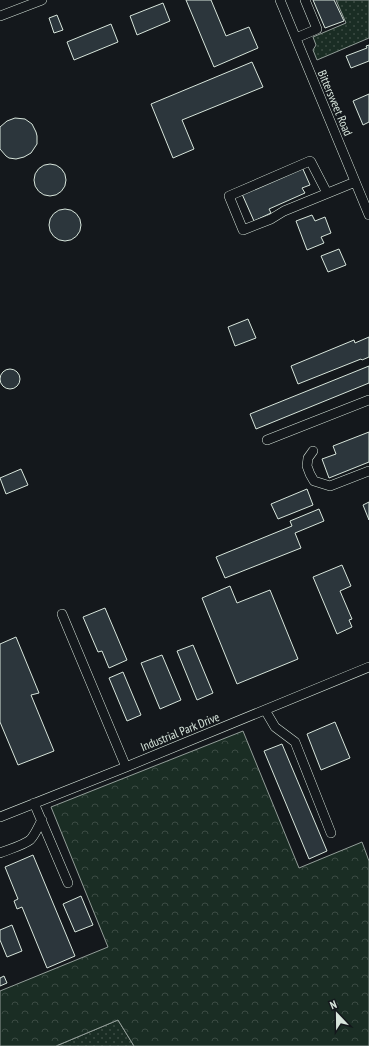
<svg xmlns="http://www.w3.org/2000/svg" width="369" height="1046" viewBox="0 0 369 1046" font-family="'PT Sans Narrow',sans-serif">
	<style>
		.grass { fill: url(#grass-dots); stroke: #939e99 }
		.forest { fill: url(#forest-crowns); stroke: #939e99 }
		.building { fill: #2c363c; stroke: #d8e6dc }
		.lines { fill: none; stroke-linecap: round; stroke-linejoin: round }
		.minor-casing { stroke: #d8e6dc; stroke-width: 10 }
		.minor { stroke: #14181c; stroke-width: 9 }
		.labels { text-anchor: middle; stroke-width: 3; stroke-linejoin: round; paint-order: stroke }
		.street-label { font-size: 12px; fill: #d8e6dc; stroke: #14181c }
	</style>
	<defs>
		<pattern id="grass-dots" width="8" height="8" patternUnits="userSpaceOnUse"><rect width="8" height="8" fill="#1a2d24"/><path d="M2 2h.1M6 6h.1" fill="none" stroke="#3b4b43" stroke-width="1.8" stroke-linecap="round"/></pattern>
		<pattern id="forest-crowns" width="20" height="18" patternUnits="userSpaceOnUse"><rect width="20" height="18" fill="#1a2d24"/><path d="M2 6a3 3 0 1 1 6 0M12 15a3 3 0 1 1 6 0" fill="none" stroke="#3b4b43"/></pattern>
	</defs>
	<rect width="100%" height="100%" fill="#14181c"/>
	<path class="grass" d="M336,0h33v38l-52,22 -4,-10 3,-5 -3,-8 33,-14z
		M118,1020l16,26h-78z"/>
	<path class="forest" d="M243,731l56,137 63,-26 7,19v185h-235l-16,-26 -62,26h-56v-55l108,-44 -57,-140z"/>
	<path class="building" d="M186,0h25l15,36 23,-9 9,21 -44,19z
		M313,0h21l10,21 -19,7z
		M163,3l7,18 -33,14 -7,-19z
		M57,15l6,15 -9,3 -5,-15z
		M111,24l7,18 -44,18 -7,-18z
		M369,45v16l-18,7 -5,-12 21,-8 -1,-2z
		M252,62l11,25 -81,33 12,29 -21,9 -22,-54z
		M369,94v28l-6,3 -10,-24z
		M15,118l10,1 7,5 4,8 1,4v8l-6,9 -7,4 -8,2 -7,-1 -3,-2 -6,-7v-22l7,-6z
		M34 180a16 16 0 1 1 32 0a16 16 0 1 1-32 0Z
		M302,167l8,18 -8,3 3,5 -36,16 2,4 -17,8 -12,-27z
		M49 225a16 16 0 1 1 32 0a16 16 0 1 1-32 0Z
		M312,215l3,6 10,-4 6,16 -10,4 3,6 -17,7 -11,-29z
		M339,249l7,16 -18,7 -7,-16z
		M248,319l8,19 -21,8 -7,-19z
		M369,337v20l-7,3 -1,-1 -63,25 -7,-18 63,-26 1,3z
		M369,366v17l-113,46 -6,-15z
		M0 379a10 10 0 1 1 20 0a10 10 0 1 1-20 0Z
		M369,432v30l-40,16 -7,-19 14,-5 -3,-8z
		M21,469l7,16 -22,9 -6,-16z
		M307,489l6,16 -35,14 -7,-15z
		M369,502v18l-6,-15z
		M319,509l5,12 -29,12 6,15 -76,30 -9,-21 76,-31 -2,-5z
		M342,565l9,21 -11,5 12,28 -3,1 3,7 -15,7 -24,-57z
		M230,586l7,17 33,-13 28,69 -61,25 -35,-86z
		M105,608l22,52 -18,8 -7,-17 -4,1 -15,-35z
		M16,637l23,56 -8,2 23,56 -36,14 -18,-43v-78z
		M193,645l20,48 -16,7 -20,-49z
		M162,655l19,45 -21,9 -19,-46z
		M123,672l18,43 -14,6 -18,-43z
		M335,722l15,36 -29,12 -14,-36z
		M282,744l45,107 -18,8 -45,-108z
		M33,855l42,101 -28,12 -25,-61 -5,2 -3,-8 4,-2 -13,-32z
		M81,896l12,29 -18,7 -12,-28z
		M12,925l10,26 -15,6 -7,-17v-10z
		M4,976l3,7 -7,3v-8z"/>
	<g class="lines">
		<g class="minor-casing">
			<path id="minor" d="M280,0l89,215
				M0,16l42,-16
				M296,38l21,-9 -12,-29
				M327,193l-16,-31 -1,-1 -81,35 14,34 28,-11 13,-8 71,-29
				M267,440l102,-40
				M313,451l-5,7 -1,8 3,8 4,7 16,5 39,-15
				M62,614l64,153
				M265,710l10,17 20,15 36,91
				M34,803l34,80
				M0,817l126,-50 243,-100
				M0,853c9,-4 22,-7 30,-13 5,-5 8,-13 12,-20"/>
		</g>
		<use href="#minor" class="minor"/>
	</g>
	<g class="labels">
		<g class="street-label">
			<text transform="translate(335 103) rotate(67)" y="4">Bittersweet Road</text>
			<text transform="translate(180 732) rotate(-22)" y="4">Industrial Park Drive</text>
		</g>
	</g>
	<g transform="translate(337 1014) rotate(338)" stroke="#14181c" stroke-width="3" paint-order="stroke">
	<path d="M0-3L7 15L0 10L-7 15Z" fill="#d8e6dc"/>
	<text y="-6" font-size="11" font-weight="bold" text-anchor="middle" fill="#d8e6dc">N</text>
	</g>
</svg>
